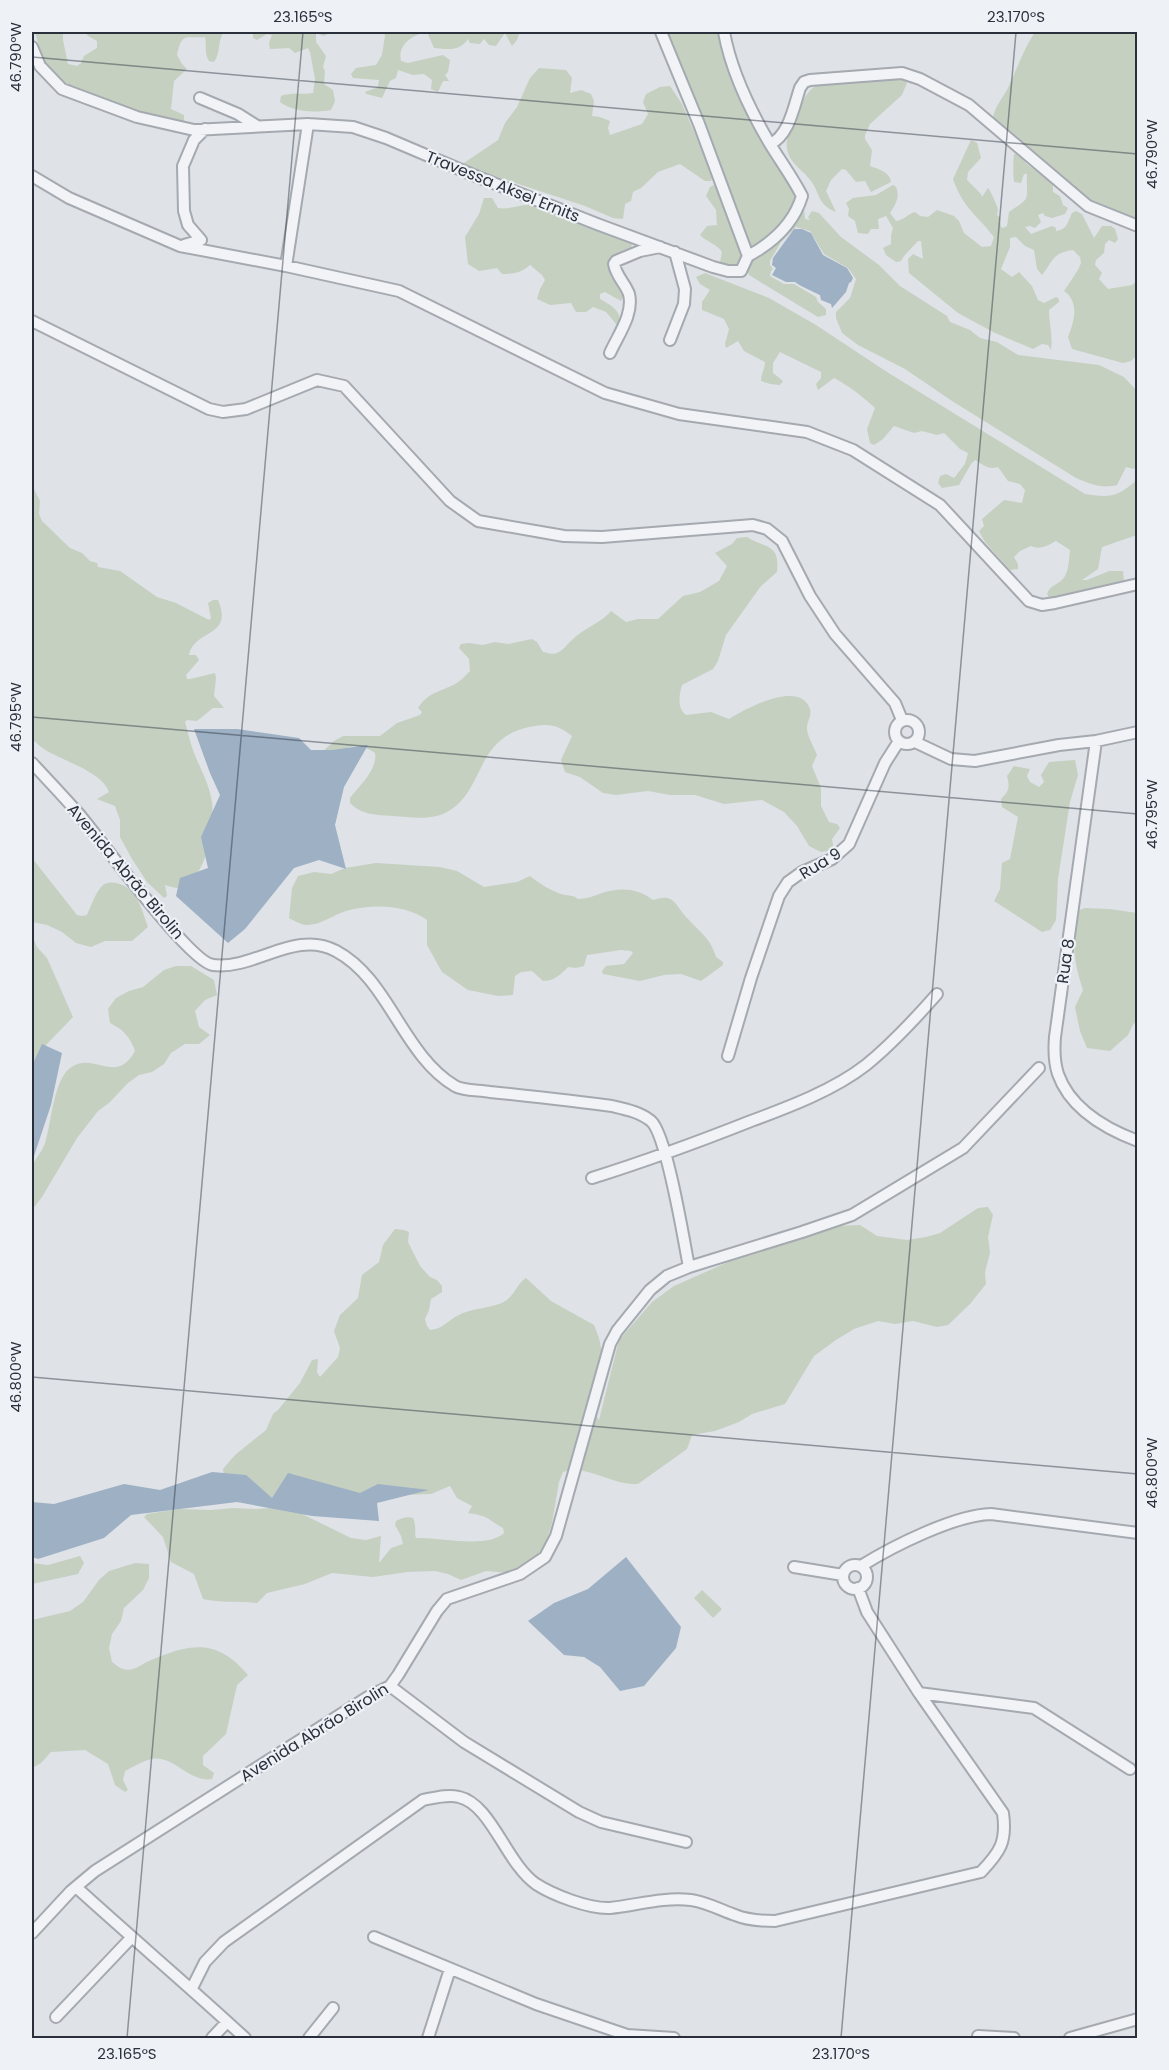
<svg xmlns="http://www.w3.org/2000/svg" width="1169" height="2070" viewBox="0 0 1169 2070" font-family="Poppins,sans-serif">
	<style>
		.green { fill: #c5d0c1; fill-rule: evenodd }
		.water { fill: #9db0c4 }
		.lines { fill: none; stroke-linecap: round; stroke-linejoin: round }
		.minor-casing { stroke: #a5a9b0; stroke-width: 14 }
		.minor { stroke: #f1f3f6; stroke-width: 10 }
		.ticks { fill: none; stroke: #29303c; stroke-width: 1.5; stroke-opacity: 0.45 }
		.labels { text-anchor: middle; stroke-width: 4.5; stroke-linejoin: round; paint-order: stroke }
		.street-label { font-size: 16px; fill: #29303c; stroke: #eef1f5 }
		.neatline { fill: none; stroke: #29303c; stroke-width: 2 }
		.ticks-label { font-size: 15px; text-anchor: middle; fill: #29303c }
	</style>
	<rect width="100%" height="100%" fill="#dfe2e7"/>
	<path class="green" d="M35,32h28v8l5,24 9,2 4,-3 3,-7 13,-8v-7l-9,-5 -3,-4h17l3,2 8,-2h111c-7,9 -3,21 -10,30l-5,-1c-5,-8 -2,-15 -4,-24 -19,2 -23,-6 -28,18l5,9 5,5 -13,12 -3,28 13,6v5l-2,4c-29,-7 -111,-31 -129,-50 -11,-11 -14,-28 -18,-42z
		M253,32h79l-8,4 -8,-3v9l10,14 -3,11 2,4 -1,13 9,6 2,11 -4,9c-17,3 -37,2 -51,-8l1,-6c10,-4 21,-1 32,-3l2,-14 -5,-27 -2,-4 -13,5 -6,-5 -19,1 -1,-6 3,-8 -5,-1 -10,6 -4,-2z
		M383,32h137l-3,8 -5,6 -7,-13 -9,13 -7,-1 -5,-6 -4,5 -10,-1 -2,-4c-9,13 -20,10 -34,9l-7,-16c-14,2 -30,13 -26,29l7,2 35,-8 7,5 -2,12 -3,3 4,6h-6l-5,11 -7,-3 1,-9 -8,-6 -11,1 -15,-5 -2,8 -6,3 -8,17 -16,-4 -1,-2 13,-5 1,-7 -26,-2 -2,-4 5,-6 20,-3 6,-10 3,-20z
		M665,32h55c2,11 3,24 7,36 8,27 28,63 44,87 8,12 27,33 24,49 -4,20 -29,36 -44,47z
		M1035,32h102v187l-48,-20 -96,-81c2,-12 9,-19 15,-30 9,-19 15,-38 27,-56z
		M539,68l27,2 6,8 -2,15 11,-3 10,4 3,7 -2,15 8,1 10,4 -2,7 2,7 32,-11 6,-10 -5,-12 3,-8 14,-7 10,-1 12,18 31,71 -2,6h-6l-25,-17 -22,8 -17,16 -8,4 -2,9 -6,3 -2,15 -10,-1 -28,-12 -124,-41 37,-25 7,-17 12,-16 13,-29z
		M887,76l18,4 2,3 -5,12 -32,29 -5,11v4l7,11 -2,16c8,3 20,6 21,16l-20,10 -6,-11 -9,1 -10,-12 -4,-1 -11,11 -5,11 10,21c-19,-8 -15,-17 -25,-31 -7,-10 -19,-16 -23,-28 -4,-13 2,-24 7,-35 4,-8 7,-18 13,-25 15,-20 56,-16 79,-17z
		M971,140l6,3 4,15 -13,14 -1,8 14,14 1,3 6,-9c2,2 9,17 10,21l-1,6 3,2 1,10 2,1 4,-2 2,-14c23,-16 17,-9 18,-38h-3l-3,9 -7,-1c-1,-7 -1,-21 0,-28 9,1 8,6 14,11 8,6 17,11 25,17v10l7,4 3,9 5,3 -3,6 -13,4 -7,-2 -2,-3 -5,2 3,7 -6,6 -5,-2 -5,1 6,7 21,-8 4,2v3c12,-2 11,-8 16,-18l4,-2 6,3 12,24 8,-12h9l4,3 3,10 -3,4 -6,-3 -4,4 -1,9 -8,7 -1,5 7,8 -3,6 9,10 24,-4 5,-4v74l-6,6 -8,2 -51,-14 -4,-12c6,-15 12,-35 -4,-46l14,-21 3,-7 -1,-6 -7,-7c-21,3 -19,10 -31,25l-5,-6 -3,-19 -9,-4 -9,-9 -6,1v9l-9,22 11,8 7,-5 13,14 6,14 6,3 12,-6 3,2v3l-10,8c0,14 4,26 2,40l-3,-5 -6,-1 -9,5 -40,-17 -35,-19 -49,-40 -1,-14 5,-5 10,5 -2,-18h-3l-14,15 -3,5 -5,1 -10,-7 -3,-7 8,-4v-9l2,-7 -7,-12 -8,3 1,10h-8l-3,5 -10,-1 -3,-12 -7,-5 1,-7 -3,-6 7,-5 23,-3 17,-10 3,2c4,10 0,17 -6,26l6,8c8,-1 12,-7 19,-9l5,4 8,1 9,-7 17,6 5,5 5,12 18,14 9,-1 3,-9c-18,-23 -31,-29 -41,-58z
		M716,184c9,21 14,45 27,63l-5,19 -13,1 -5,-5 2,-10c-6,-9 -14,-9 -22,-17l7,-9 10,-1 -1,-15 -10,-14 4,-9z
		M484,198h8l6,10c12,2 21,-4 33,-3 15,1 42,16 57,22 15,6 30,9 44,17l-1,5 -15,7 -6,7 1,14 13,19 -3,5 -16,-9 -5,2v5c10,6 25,13 17,26l-11,-13 -13,-5 -7,5h-10l-5,-9 -21,2 -13,-6 3,-10 5,-9 -3,-5 -12,-10c-9,8 -17,9 -28,9l-5,-6 -18,3 -11,-7 -3,-27 14,-23z
		M804,209l1,10 5,1 -2,-3 4,-6 7,2 22,24 38,28 21,21 47,30 3,6 20,8 10,8 17,4 21,13 81,10 25,12 13,14v77l-4,1 -7,-2 -9,18c-16,4 -26,-1 -41,-7l-124,-77 -47,-32 -47,-24 -16,-12 -6,-15v-6l14,-14 6,-19 -8,-11 -24,-14 -14,-23 -14,-4 -15,15 -11,19v4l3,4 -2,2 -1,5 14,8h10l22,13 2,5 8,7v6l-8,2 -69,-42 -2,-5 2,-9z
		M705,273l64,25 47,27 71,47 198,122c26,4 32,3 52,-14v55l-35,12 -4,22 -16,11h5l22,-9h14l1,10 -74,18 -3,-5c3,-10 13,-9 18,-18 4,-7 4,-18 5,-26l-14,-9c-9,5 -16,9 -25,5l-11,5 -6,6 4,7v5l-8,1 -25,-28 -6,-11 5,-5 -2,-7 22,-19 18,3 3,-13 -5,-6 -12,-3 -10,-14c-10,3 -14,-2 -23,-7l-4,4 -12,21 -17,3 -4,-5 2,-7 6,-2 8,4 11,-14 3,-11 -8,-4 -16,-16 -7,2 -15,-4 -8,2 -20,-7 -11,13 -9,6 -4,-2 -3,-14 8,-21c-13,-12 -26,-22 -41,-30l-16,12 -2,-6 5,-6v-6l-41,-20 -7,11v10l10,8 -3,4 -10,-1 -9,-3c0,-7 4,-12 4,-19l-21,-11 -6,-10 -12,7 -1,-4 4,-15 -5,-10 -22,-9v-8l8,-12 -10,-6 -4,-7z
		M32,485l8,16 -1,13 3,7 28,27 12,5 8,8 7,2 1,4 22,4 37,26 19,6 33,17 2,-2 -3,-15 5,-3h5c16,38 -23,28 -29,55h7l3,5 -13,15 1,4h3l25,-6 1,5 -2,18 10,12h-11l-16,13 -10,-1 -2,2c3,10 5,21 9,31 6,15 14,29 17,44 6,23 -4,85 -32,91 -4,0 -10,-2 -14,-3l2,11 -3,2 -17,-16 -15,-23 -12,-22v-17l-5,-14 -18,-7 12,-7c-7,-20 -45,-31 -62,-41 -6,-4 -11,-8 -15,-12z
		M747,537c19,12 33,6 30,35l-16,14 -35,49 -8,26 -5,8 -31,16c-3,10 -5,24 4,30l25,-3 18,7c16,-10 71,-40 81,-10 2,7 -3,12 -3,19 0,8 7,19 10,27l-5,11 9,22v18l8,16 8,2 3,4 -8,11 2,11 -13,2 -12,-6 -12,-20 -13,-14 -22,-12 -38,4 -29,-9h-25l-22,-4 -32,4 -13,-2 -23,-16 -15,-5 -4,-12 11,-24c-12,-10 -22,-13 -37,-10 -62,9 -48,64 -88,86 -16,9 -37,5 -54,4 -15,-1 -32,-1 -43,-13v-5c10,-13 28,-29 25,-45 -18,-13 -29,-5 -47,4l-7,-4 13,-12 9,-5h37l17,-13 23,-8 2,-3 -4,-4c10,-16 22,-16 37,-24 6,-3 11,-9 15,-13l-1,-12 -10,-11 2,-4 8,-1 14,2 12,-3 13,2 24,-5 5,3 6,10c6,1 9,3 14,1 7,-3 10,-9 15,-13 12,-12 29,-17 39,-29l15,11 12,-3h20l25,-23 17,-4 19,-11 8,-15 -12,-13 17,-9 5,-6z
		M1075,760l3,15 -8,27 -12,77 -2,41 -6,10 -8,2 -48,-31 6,-12 2,-26 8,-4 8,-42 -16,-10 -1,-8c8,-8 9,-11 6,-23l7,-10 16,3 -3,7 3,6 9,5 5,-5 -3,-7 8,-13z
		M32,858l45,57 5,1 5,-1c4,-9 9,-24 16,-30 3,-3 9,-3 13,-2 21,4 26,27 32,44l-16,14h-27l-14,6 -15,-4 -14,-11 -15,-7 -15,-3z
		M376,863l64,4 17,4 27,16 33,-5 13,-6c10,8 23,16 35,19 6,1 8,0 13,4 8,0 16,-3 24,-6 18,-6 36,-5 51,7 7,-2 13,-4 19,0 6,5 10,13 16,19 12,13 23,20 28,38l7,5v3l-22,16 -20,-7 -17,1 -24,6 -37,-7 -1,-3 4,-5 18,-2 9,-11 -2,-2 -10,-1 -34,5 -3,11 -8,2 -8,-1c-8,8 -14,14 -25,14l-11,-10 -11,1 -6,4 -2,19 -15,1 -30,-6 -26,-18 -15,-27v-25c-23,-16 -55,-16 -81,-9 -13,4 -27,15 -40,14 -5,0 -13,-5 -17,-7l3,-30 6,-12 16,-4 17,2 14,-6z
		M1085,908l25,1 27,4v112l-3,-2 -6,12 -18,16 -23,-3 -7,-17 -5,-24 8,-17c-10,-30 -11,-48 -6,-79z
		M32,935l5,12 10,11 26,59 -26,27 -15,32z
		M176,966h15l23,14 3,15 -12,5 -10,11 4,16 11,8 -11,9h-14l-14,9 -7,11 -12,8 -13,3 -11,8 -19,20 -11,8 -21,27 -35,59 -10,13c-1,-11 -3,-33 0,-42 2,-9 10,-15 13,-25 7,-21 8,-66 28,-77 23,-13 43,19 62,-15 -5,-14 -11,-21 -25,-28l-2,-14 8,-11 13,-7 14,-4 21,-17z
		M988,1207l5,8 -5,22 2,16 -5,19 1,12 -16,20 -22,21 -11,2 -24,-6 -18,3 -17,-3 -24,8 -18,11 -22,16 -29,48 -33,10 -13,8 -24,9 -23,4 -5,14 -49,35c-26,2 -49,-20 -75,-12l-4,10 -7,41 -9,30 -7,7 -27,13 -23,-2 -25,9 -13,-6 -13,-3 -28,1 -34,5 -41,-4 -27,11 -38,9 -10,10c-18,-2 -36,0 -54,-4l-9,-25 -23,-12 -8,-25 -19,-20 3,-3 32,-5 32,1 22,-2 24,1 14,-1 -47,-31 -1,-8 12,-14 31,-25 7,-16 5,-4 22,-27 12,-23 6,-1 -1,13 3,5 18,-20 2,-9 -6,-17 6,-16 18,-17 4,-23 17,-13 4,-17 12,-16 9,1 5,2 -1,10 12,24 10,11 7,3 5,6v6l-11,7 -2,11 -4,9 2,7 3,4c13,-1 18,-10 29,-15 14,-8 37,-6 49,-16 7,-6 10,-16 18,-21l25,23 43,24 5,13 4,20 -7,51 1,8 2,3 20,-80 33,-38 22,-16 88,-39 35,-7 40,-14 23,-1 17,11 30,4 19,-3 14,-4 38,-25zM450,1486l7,12 15,8 -4,7c21,3 19,6 35,15l1,5c-17,16 -65,4 -88,5 -2,-7 1,-10 -3,-20 -6,-2 -11,0 -17,3l-1,4 6,11 2,8 -12,4 -12,15 2,-27 -15,4 -15,-2 -49,-24 100,-19 29,-1z
		M80,1556l4,7 -6,11 -46,10v-21l16,2z
		M135,1563l14,1v14l-6,12 -19,18 -3,13 -9,13 -3,14 3,14c3,2 7,6 11,7 11,3 17,-4 26,-8 40,-17 67,-24 99,14l-11,10 -11,49 -23,22v9l11,8 -2,6c-23,4 -38,-24 -60,-20 -8,1 -19,8 -27,12l-2,9 5,10 -3,2 -10,-7 -7,-21 -23,-14 -34,2 -10,11 -9,5v-148l38,-9 13,-9 16,-22 10,-9z
		M702,1590l20,19 -9,9 -19,-20z"/>
	<path class="water" d="M794,229h8l9,4 12,22 24,13 6,10 -2,4 -2,1 -3,9 -14,16 -1,-4 -10,-4 -1,-5c-6,-3 -22,-10 -25,-13h-9l-14,-7 4,-7 -4,-3 1,-7z
		M194,729h43l62,9 12,12h22l35,-5 -24,42 -9,38 11,44 -27,-9 -25,8 -49,61 -17,14 -52,-47 4,-18 28,-10 -7,-31 19,-42 -10,-22z
		M42,1044l20,9 -11,52 -19,57v-96z
		M212,1472l34,3 26,23 16,-25 72,20 18,-9 51,6 -52,13 2,18 -67,-5 -75,-14 -106,13 -27,23 -66,21 -6,-2v-55l22,2 70,-20 36,6z
		M626,1557l55,70 -5,21 -32,38 -24,5 -20,-24 -16,-10 -20,-2 -36,-34 26,-18 34,-14z"/>
	<g class="lines">
		<g class="minor-casing">
			<path id="minor" d="M724,32c7,39 26,78 46,112 11,18 23,34 32,52 -8,27 -30,47 -54,60
				M32,47l8,19 22,23 75,28 57,13 114,-6 45,3 33,11 92,39 119,47 116,43 15,4h13l7,-15 -49,-132 -38,-92
				M200,98l38,16 19,12
				M770,144c19,-8 24,-38 30,-56l4,-6 6,-2 92,-7 18,6 49,26 119,101 50,20
				M32,176l37,22 111,48 106,20 113,25 206,102 74,21 128,18 46,18 87,55 89,96 13,4 13,-2 83,-19
				M184,245l17,-5 -13,-15 -4,-14 -1,-45 11,-26 11,-11
				M286,266l22,-142
				M32,321l177,88 14,3 23,-3 71,-29 27,6 106,115 28,20 86,15 38,1 151,-12 14,4 15,12 28,55 25,38 60,69 7,17
				M670,340l14,-36 1,-15 -10,-37
				M610,353c8,-18 24,-39 19,-59 -4,-11 -13,-18 -15,-30l2,-3 24,-10 20,-4
				M895 732a12 12 0 1 1 24 0a12 12 0 1 1-24 0Z
				M1096,741l-41,296c-1,12 -1,25 3,37 12,34 48,55 80,67
				M915,742l36,17 24,2 84,-16 37,-4 42,-9
				M32,763c15,16 31,33 46,50 21,24 111,149 135,152 42,5 82,-36 123,-14 53,28 66,103 119,135 8,5 25,4 35,6 41,4 82,9 122,14 13,3 28,6 39,15 16,14 33,121 38,146
				M728,1056l23,-78 28,-82 9,-14 14,-10 30,-13 17,-15 36,-81 14,-22
				M592,1178c54,-17 106,-36 159,-57 38,-14 83,-31 115,-56 26,-21 49,-46 71,-71
				M843 1577a12 12 0 1 1 24 0a12 12 0 1 1-24 0Z
				M861,1566c32,-20 94,-51 130,-52l147,19
				M794,1567l49,8
				M390,1686l74,56 115,70 22,10 85,20
				M919,1693l115,15 96,61
				M76,1887c56,51 114,100 169,151
				M32,1933l39,-42 24,-20 273,-174 22,-11 8,-11 39,-64 10,-12 73,-25 25,-17 11,-21 54,-192 7,-13 33,-41 17,-14 22,-9 113,-35 50,-17 111,-67 76,-80
				M374,1937l162,67 91,31 47,3
				M192,1988l13,-26 19,-20 199,-142c11,-2 24,-6 36,-3 32,7 47,66 77,87 17,11 53,25 74,24 28,-3 52,-11 81,-8 15,2 30,10 44,15 12,5 27,6 40,6l206,-49c19,-20 26,-30 22,-59l-84,-120 -52,-81 -9,-24
				M56,2017l75,-79
				M978,2036l36,2
				M212,2038l15,-16
				M309,2038l24,-30
				M428,2038l22,-69
				M1070,2038l68,-19"/>
		</g>
		<use href="#minor" class="minor"/>
	</g>
	<path class="ticks" d="M32,57l1106,97M32,717l1106,97M32,1377l1106,97M32,2037l22,1M127,2038l176,-2006M841,2038l175,-2006"/>
	<g class="labels">
		<g class="street-label">
			<text transform="translate(503 186) rotate(22)" y="6">Travessa Aksel Ernits</text>
			<text transform="translate(820 863) rotate(-31)" y="6">Rua 9</text>
			<text transform="translate(126 871) rotate(50)" y="6">Avenida Abrão Birolin</text>
			<text transform="translate(1065 961) rotate(-82)" y="6">Rua 8</text>
			<text transform="translate(314 1732) rotate(-32)" y="6">Avenida Abrão Birolin</text>
		</g>
	</g>
	<rect width="1169" height="2070" fill="none" stroke="#eef1f5" stroke-width="66"/>
	<rect x="33" y="33" width="1103" height="2004" class="neatline"/>
	<g class="ticks-label">
		<text x="303" y="22">23.165°S</text>
		<text x="1016" y="22">23.170°S</text>
		<text transform="translate(16 57) rotate(-90)" y="5">46.790°W</text>
		<text transform="translate(1152 154) rotate(-90)" y="5">46.790°W</text>
		<text transform="translate(16 717) rotate(-90)" y="5">46.795°W</text>
		<text transform="translate(1152 814) rotate(-90)" y="5">46.795°W</text>
		<text transform="translate(16 1377) rotate(-90)" y="5">46.800°W</text>
		<text transform="translate(1152 1473) rotate(-90)" y="5">46.800°W</text>
		<text x="127" y="2059">23.165°S</text>
		<text x="841" y="2059">23.170°S</text>
	</g>
</svg>
